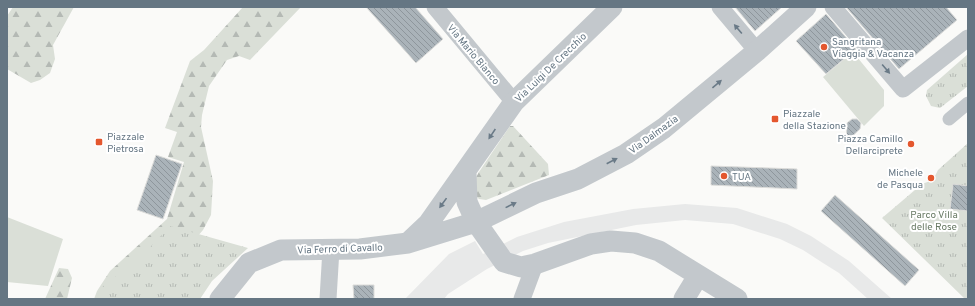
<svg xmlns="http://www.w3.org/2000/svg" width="975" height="306" viewBox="0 0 975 306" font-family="Overpass,sans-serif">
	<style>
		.built { fill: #e8e9e9 }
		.forest { fill: url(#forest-firs) }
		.park { fill: url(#park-tufts) }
		.garden { fill: #dadfd7 }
		.building { fill: url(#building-back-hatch); stroke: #dcdcda }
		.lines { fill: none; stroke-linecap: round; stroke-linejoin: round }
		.pedestrian { stroke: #c3c8cc; stroke-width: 13 }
		.minor { stroke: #c3c8cc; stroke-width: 17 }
		.tertiary { stroke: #c3c8cc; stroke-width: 21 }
		.oneway { fill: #6a7a87 }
		.poi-dot { fill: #e4572e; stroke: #fff; stroke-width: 1.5 }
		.labels { text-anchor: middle; stroke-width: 4; stroke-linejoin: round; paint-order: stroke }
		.poi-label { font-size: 10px; fill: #657683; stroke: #fff; text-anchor: start }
		.street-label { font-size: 10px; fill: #657683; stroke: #fff }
		.park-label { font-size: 10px; fill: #687a64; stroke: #fff }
	</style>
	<defs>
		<pattern id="forest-firs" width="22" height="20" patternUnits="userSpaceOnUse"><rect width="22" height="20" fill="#dadfd7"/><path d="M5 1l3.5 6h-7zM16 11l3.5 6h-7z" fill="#b4b9b4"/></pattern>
		<pattern id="park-tufts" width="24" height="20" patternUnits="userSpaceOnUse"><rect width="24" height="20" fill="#dadfd7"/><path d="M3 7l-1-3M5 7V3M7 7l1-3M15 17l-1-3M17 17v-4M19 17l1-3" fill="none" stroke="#b4b9b4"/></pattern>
		<pattern id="building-back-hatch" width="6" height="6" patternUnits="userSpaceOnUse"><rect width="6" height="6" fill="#aab3b9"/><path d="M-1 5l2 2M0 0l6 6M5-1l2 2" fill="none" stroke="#8e969c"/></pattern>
	</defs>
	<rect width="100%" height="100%" fill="#fafaf8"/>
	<path class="built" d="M685,204l52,4 50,16 24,12 38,25 43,38h-24l-29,-26 -16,-10 -20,-13 -23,-11 -47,-15 -48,-4 -49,5 -88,18 -25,8 -36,18 -39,25 -4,5h-39l44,-45 26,-13 8,13 34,-17 47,-15 69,-13z"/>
	<path class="forest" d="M13,7h61l-21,38 2,14 -5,14 -10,7 -9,3 -24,-14v-53z
		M243,7h58l-51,53 -11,-4 -12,4 -18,26 -7,29 -1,12 12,54 -2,34 -8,15 -12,14 -94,47 13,-20 57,-52 17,-57 -16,-5 9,-25 -12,-4 25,-67 14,-11z
		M510,126h3l35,38 1,11 -63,25 -7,-1 -5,-5v-13l5,-9z
		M59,268l9,1 4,9 -5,21h-22z"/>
	<path class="park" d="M968,54v32l-28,22 -9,-2 -5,-10 1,-6z
		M968,143v156h-3l-83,-81 40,-34 11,-4 5,-10z
		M170,226l78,22 -36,33 -12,18h-106l3,-8 43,-33z"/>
	<path class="garden" d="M853,52l31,38v16l-20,20 -41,-49z
		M7,217l56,22 -15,47 -41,-4z"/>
	<path class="building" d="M366,7h49l28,32 -27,24z
		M735,7h47l-27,24z
		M846,7h100l11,13 -58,49z
		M826,14l30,35 -30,25 -30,-33z
		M852,119h5l4,4 -1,6 -14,13 1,-19z
		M156,155l26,9 -19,55 -26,-9z
		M711,166l86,3v20l-86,-4z
		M953,184l15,2v25l-18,-2z
		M835,195l84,75 -14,16 -84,-75z
		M353,285h21v14h-20z"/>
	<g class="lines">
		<path class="pedestrian" d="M949,119l19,-16"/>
		<path class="minor" d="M435,7l79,95
			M720,7l37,44
			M833,7l70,82 65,-51
			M328,299l3,-50
			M522,299l13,-35"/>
		<path class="tertiary" d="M466,172l1,30 9,20 28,40 17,5 14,-3 56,-20 20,-3 24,2 24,8 78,48
			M410,241l18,-17 86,-122 98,-95
			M220,299l29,-36 32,-13 79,-1 48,-6 68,-21 60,-29 42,-14 48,-25 38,-26 93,-77 49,-44
			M684,299l14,-23"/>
	</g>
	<defs><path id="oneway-solid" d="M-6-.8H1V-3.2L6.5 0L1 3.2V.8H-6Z"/></defs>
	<g class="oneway">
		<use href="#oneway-solid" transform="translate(738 29) rotate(-130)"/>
		<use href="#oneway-solid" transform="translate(886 69) rotate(50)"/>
		<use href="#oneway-solid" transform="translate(717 84) rotate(-40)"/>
		<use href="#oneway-solid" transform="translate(492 134) rotate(124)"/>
		<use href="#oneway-solid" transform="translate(612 161) rotate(-27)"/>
		<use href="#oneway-solid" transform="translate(443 203) rotate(126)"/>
		<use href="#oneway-solid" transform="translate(511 205) rotate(-26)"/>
	</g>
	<g class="poi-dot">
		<circle cx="824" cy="47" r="4"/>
		<rect x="771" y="115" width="8" height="8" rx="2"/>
		<rect x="95" y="138" width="8" height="8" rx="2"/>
		<circle cx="911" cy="144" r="4"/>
		<circle cx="724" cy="176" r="4"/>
		<circle cx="931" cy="178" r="4"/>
	</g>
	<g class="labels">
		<g class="poi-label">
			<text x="832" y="45">Sangritana<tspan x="832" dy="12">Viaggia &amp; Vacanza</tspan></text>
			<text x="783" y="117">Piazzale<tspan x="783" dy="12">della Stazione</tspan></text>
			<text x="107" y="140">Piazzale<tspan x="107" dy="12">Pietrosa</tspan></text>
			<text x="903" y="142" text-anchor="end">Piazza Camillo<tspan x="903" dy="12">Dellarciprete</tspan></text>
			<text x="923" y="176" text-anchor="end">Michele<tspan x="923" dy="12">de Pasqua</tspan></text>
			<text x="732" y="180">TUA</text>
		</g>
		<g class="street-label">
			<text transform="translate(474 54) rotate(50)" y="4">Via Mario Bianco</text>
			<text transform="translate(550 67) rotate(-44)" y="4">Via Luigi De Crecchio</text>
			<text transform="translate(653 134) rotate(-36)" y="4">Via Dalmazia</text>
			<text transform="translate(340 248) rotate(-2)" y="4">Via Ferro di Cavallo</text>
		</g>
		<g class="park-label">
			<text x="934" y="218">Parco Villa<tspan x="934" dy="12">delle Rose</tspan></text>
		</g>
	</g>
	<rect width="975" height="306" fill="none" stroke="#657683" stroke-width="16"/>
</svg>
